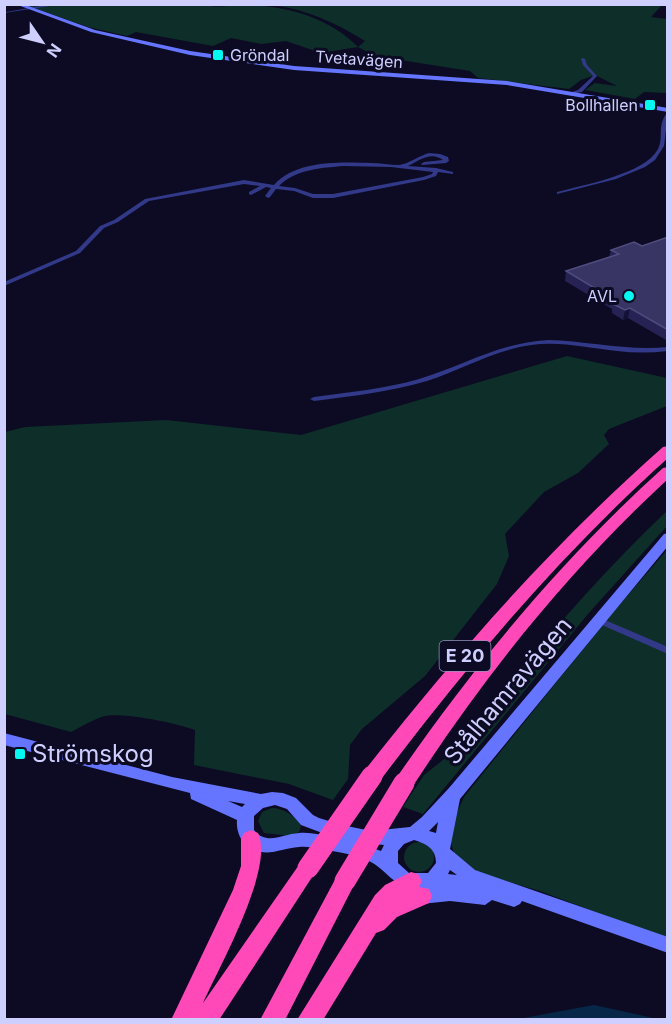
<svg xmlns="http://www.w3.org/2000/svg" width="672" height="1024" viewBox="0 0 672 1024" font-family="Inter,sans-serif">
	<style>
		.green { fill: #0e2e29 }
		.water { fill: #062748 }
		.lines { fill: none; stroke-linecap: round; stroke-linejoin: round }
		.minor { fill: #313988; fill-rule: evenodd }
		.secondary { fill: #6575ff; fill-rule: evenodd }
		.motorway { fill: #ff49b8; fill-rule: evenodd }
		.motorway-bridge { stroke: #ff49b8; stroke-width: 21 }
		.wall { fill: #262253 }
		.shaded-wall { fill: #141138 }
		.building { fill: #383565; stroke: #4f4d7e; stroke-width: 1.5 }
		.poi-dot { fill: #00f9f1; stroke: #0c0b23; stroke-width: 2 }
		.labels { text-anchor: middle; stroke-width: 6; stroke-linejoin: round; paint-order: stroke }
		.far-poi-label { font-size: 16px; fill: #cecfff; stroke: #0c0b23; text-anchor: end }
		.far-street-label { font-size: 16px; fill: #cecfff; stroke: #0c0b23 }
		.shield { fill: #0c0b23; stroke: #9494bd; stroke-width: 1.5 }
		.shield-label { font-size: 18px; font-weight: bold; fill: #cecfff }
		.near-street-label { font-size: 24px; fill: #cecfff; stroke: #0c0b23 }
		.near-poi-label { font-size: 24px; fill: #cecfff; stroke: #0c0b23; text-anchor: start }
	</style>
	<rect width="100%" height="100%" fill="#0c0b23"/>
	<path class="green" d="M203,4c13,5 27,1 41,1 40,0 85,12 114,42l7,-6c-29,-18 -59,-32 -93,-36h390l-11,12 16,2v74l-23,-1 -9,7 -50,-9 10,-7 22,3 -22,-11 -14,5 -12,9 -91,-11 -8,-7 -95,-15 -17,-9 -37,6 -35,-12 -25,3 -30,-6 -18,8 -77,-14 -9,4 -39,-9 -62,-22z
		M567,356l100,22v28l-58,23 -5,6 5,9 -31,29 -34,19 -39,42 4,22 -12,28 -72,92 -63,53 -12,16 -2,34 -15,21 -44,-16 -95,-19 1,-35c-18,-7 -72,-18 -90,-14 -11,3 -24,11 -34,16l-66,-18v-282l20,-5 141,-7 135,15z
		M667,511v15l-79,88 -165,200 -20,-7 21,-32 24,-19c70,-84 139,-170 219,-245z
		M667,550v389l-127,-48 -69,-20 -16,-14 -4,-14v-17l13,-29 145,-180z
		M272,808c11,0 24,8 29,18l-2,6 -8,4 -27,-3 -6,-12 4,-9z
		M404 857a15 15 0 1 1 30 0a15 15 0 1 1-30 0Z"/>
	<path class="water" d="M594,1005l64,14h-140z"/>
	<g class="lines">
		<path class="minor" d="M52,4h11l-59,9 2,-1z
			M583,58l2,1 2,6 10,11 -15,16 -10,2v-2l6,-2 15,-14 -10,-11 -2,-6z
			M666,114h2l-4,32 -9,14 -10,7 -29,12 -59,15v-2c26,-7 88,-18 101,-43 6,-12 -1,-22 8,-35z
			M429,153l11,1 8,3 1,4 -3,2 -24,2 -1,-1 3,-2 19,-2c-12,-9 -23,0 -35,6l28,2 17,4v2l-15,-2 -2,4 -12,4 -91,18h-20l-19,-7 -18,-2 -6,8 -2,1 -3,-2 6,-8 -5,-1 -15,8 -2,-1v-2l11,-6 -16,-2 -95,17 -31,21 -14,6 -24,25 -76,33v-4l72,-31 24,-25 14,-6 31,-21 99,-19 30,5c22,-25 66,-23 97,-22 9,0 19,2 28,2 9,-1 20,-9 30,-12zM344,166l47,1 42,5 -1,2 -9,3 -90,17h-20l-18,-6 -16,-2c17,-17 42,-18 65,-20z
			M548,340c40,1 79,11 120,7v4c-17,2 -34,2 -51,0 -29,-3 -57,-10 -86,-6 -37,5 -70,25 -104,36 -37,11 -75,15 -113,20l-4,-2 4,-2c35,-5 71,-8 105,-18 46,-14 79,-36 129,-39z
			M598,617l70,30v7l-73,-32 -2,-2 2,-2z"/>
		<path class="secondary" d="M15,4h8l72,26 95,21 104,15 213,15 161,27v4l-161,-27 -213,-15 -104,-15 -99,-23z
			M668,533v13l-208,253 -10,50 25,21 193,67v16l-146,-52 -2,3 -6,3 -22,-7 -7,5 -35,-4 -29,3 -6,-3 -3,-5 3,-5 4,-2c-29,-2 -30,-19 -52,-29 -10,-5 -24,-7 -35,-9 -11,-2 -22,-5 -33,-4 -18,1 -31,11 -49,1 -10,-6 -14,-18 -13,-28l-46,-21 -1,-6 -186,-48v-12l168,44 89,17 11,-2 11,1 13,5 17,17 6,3 23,7 29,6 39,-4 12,-10 27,-29 215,-254zM228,801l17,3 -3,3zM275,805l12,4 14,16 32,12c-11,-2 -23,-5 -34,-4 -17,1 -32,13 -45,-3v-14l9,-8zM438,822l-2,11 -7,-2zM414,840c13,4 22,9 22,23l-8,10h-19l-11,-10v-12l6,-7zM356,842l28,3 -3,6zM450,870l7,5 -9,-1z"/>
		<path class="motorway" d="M668,446v12c-109,98 -201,207 -289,324l-7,2 -7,-2 -3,-6 3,-6c91,-116 187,-225 298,-323z
			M668,467v12c-100,92 -183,196 -257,310l-7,2 -7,-2 -3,-6 3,-6c78,-113 164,-217 266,-309z
			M251,830l7,3c17,35 -39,134 -55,170l98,-141 7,-3 7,3 3,6 -99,152h-48l62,-130 8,-24v-27l3,-6z
			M345,872l7,2 4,7 -71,139h-25l78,-146z
			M411,872l7,2 4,7 -3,6 10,2 3,7 -3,7 -32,14 -13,13 -8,3 -53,87h-26l78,-125 10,-10z"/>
		<path class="motorway-bridge" d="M308,868l64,-92
			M345,881l59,-98"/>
	</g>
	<path class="wall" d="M668,237v102l-2,1 -38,-22 -5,2 -11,-7v-4l-47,-28 1,-10 43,-14 2,-7 31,-4z"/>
	<path class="shaded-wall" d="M630,308l-2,10 -5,2 2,-10z"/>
	<path class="building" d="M668,237v93l-38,-22 -5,2 -12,-6 5,-2 -52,-31 53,-17 -8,-4 23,-8 8,4z"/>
	<g class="poi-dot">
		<rect x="212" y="49" width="12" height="12" rx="3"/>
		<rect x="644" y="99" width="12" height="12" rx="3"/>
		<circle cx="629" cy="296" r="6"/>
		<rect x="14" y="748" width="12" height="12" rx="3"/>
	</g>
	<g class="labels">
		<g class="far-poi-label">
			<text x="230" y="61" text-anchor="start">Gröndal</text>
			<text x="638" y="111">Bollhallen</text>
			<text x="617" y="302">AVL</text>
		</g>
		<g class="far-street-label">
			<text transform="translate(359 59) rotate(4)" y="6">Tvetavägen</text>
		</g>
		<rect class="shield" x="439.5" y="641" width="51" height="30" rx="4.5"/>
		<g class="shield-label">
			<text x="465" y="662">E 20</text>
		</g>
		<g class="near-street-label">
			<text transform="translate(508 691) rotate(-50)" y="8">Stålhamravägen</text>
		</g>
		<g class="near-poi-label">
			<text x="32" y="762">Strömskog</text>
		</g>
	</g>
	<rect width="672" height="1024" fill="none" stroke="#cecfff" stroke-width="12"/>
	<g transform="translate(42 42) rotate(125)" stroke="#0c0b23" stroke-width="4.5" paint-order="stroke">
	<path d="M0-4.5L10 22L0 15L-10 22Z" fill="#cecfff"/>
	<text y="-9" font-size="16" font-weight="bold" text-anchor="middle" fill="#cecfff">N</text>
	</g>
</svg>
